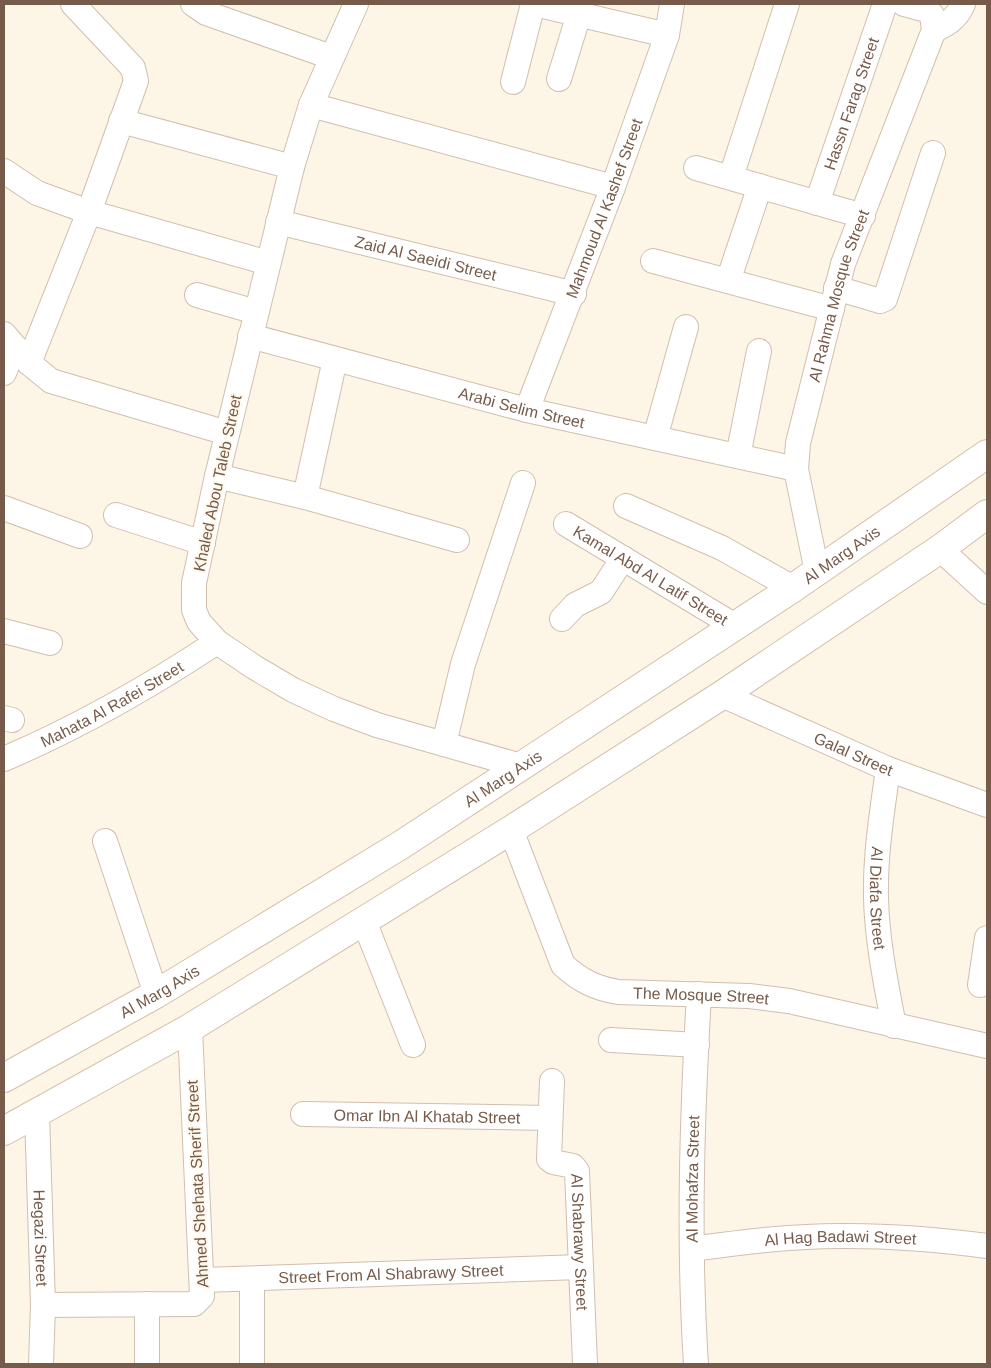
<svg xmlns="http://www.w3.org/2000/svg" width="991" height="1368" viewBox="0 0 991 1368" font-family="Arial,sans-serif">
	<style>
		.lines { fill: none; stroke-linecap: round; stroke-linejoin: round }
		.minor-casing { stroke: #d1bfae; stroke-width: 26 }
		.secondary-casing { stroke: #d4bfac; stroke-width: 30 }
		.minor { stroke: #fff; stroke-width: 24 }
		.secondary { stroke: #fff; stroke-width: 28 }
		.labels { text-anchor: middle; stroke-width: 4; stroke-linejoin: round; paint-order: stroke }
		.street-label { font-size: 16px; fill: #775b4a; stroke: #fff9ed }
	</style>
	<rect width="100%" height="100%" fill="#fdf5e6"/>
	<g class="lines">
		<g class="minor-casing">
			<g id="minor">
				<path d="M193,4l13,9 125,44"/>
				<path d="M356,4l-45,101 -19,62 -75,309 -23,107v27l5,12 18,20 37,25 39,23 41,19 43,16 144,41"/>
				<path d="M535,4l132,31"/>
				<path d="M934,30c14,-6 23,-12 29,-26"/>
				<path d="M559,79l20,-65"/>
				<path d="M513,82l20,-78"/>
				<path d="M311,105l302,82"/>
				<path d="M121,121l171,46"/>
				<path d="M696,168l167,48"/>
				<path d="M4,171l33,22 52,19 179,51"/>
				<path d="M731,177l56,-173"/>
				<path id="s1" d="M817,203l68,-199"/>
				<path id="s2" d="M278,222l296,72"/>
				<path d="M653,261l179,48"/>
				<path d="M728,281l32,-95"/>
				<path d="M836,288l44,13 5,-2 48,-146"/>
				<path d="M197,295l59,17"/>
				<path d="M4,334l25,29 22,18 176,52"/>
				<path id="s3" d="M250,336l277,74 269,59"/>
				<path d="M29,363l60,-151 47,-131 -3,-13 -60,-64"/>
				<path d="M4,373l10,-25"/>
				<path id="s4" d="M527,410l86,-223 54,-152 5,-31"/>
				<path d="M655,438l31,-111"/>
				<path d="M738,456l21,-105"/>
				<path d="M217,476l88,21 152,43"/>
				<path d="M305,497l30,-138"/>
				<path d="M626,506l96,42 71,40"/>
				<path d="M4,508l76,28"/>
				<path d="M116,515l87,28"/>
				<path id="s5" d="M566,524l169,102"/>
				<path d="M940,549l47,43"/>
				<path id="s6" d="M817,572l-21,-103 2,-26 45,-179 91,-234 -2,-15 -6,-5 -22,-6"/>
				<path d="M562,619l13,-14 26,-13 22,-34"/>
				<path d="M4,631l46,12"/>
				<path id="s7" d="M722,695l166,74 99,36"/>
				<path d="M4,718l8,2"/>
				<path d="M444,744l19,-80 60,-181"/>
				<path id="s8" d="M4,759c75,-32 145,-72 213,-117"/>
				<path id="s9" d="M888,769c-6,43 -13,86 -12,129 1,43 10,86 18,128"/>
				<path id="s10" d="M511,830l52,135c18,16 32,23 55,27l131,4 40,5 198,45"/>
				<path d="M105,841l51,153"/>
				<path d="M364,921l49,124"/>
				<path d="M980,985l7,-47"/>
				<path d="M611,1040l86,5"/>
				<path id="s11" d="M552,1081l-3,78 4,3 20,4 4,5 8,193"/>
				<path id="s12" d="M37,1113l6,192 -2,59"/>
				<path id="s13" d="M303,1114l247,4"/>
				<path id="s14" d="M692,1249c52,-7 105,-14 157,-13 47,0 92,4 138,10"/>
				<path id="s15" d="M202,1280l379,-13"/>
				<path d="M147,1304v60"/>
				<path d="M43,1305l151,-1 8,-8 -12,-268"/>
				<path d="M252,1364v-85"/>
				<path id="s16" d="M696,1364c-8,-123 -4,-247 3,-370"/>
			</g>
		</g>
		<g class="secondary-casing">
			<g id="secondary">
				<path id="s17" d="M4,1078l152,-84 245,-149 392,-257 194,-134"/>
				<path d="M4,1131l186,-103 321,-198 211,-135 218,-146 47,-35"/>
			</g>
		</g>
		<use href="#minor" class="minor"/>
		<use href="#secondary" class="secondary"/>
	</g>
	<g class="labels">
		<g class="street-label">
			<text dy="6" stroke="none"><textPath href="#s1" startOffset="105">Hassn Farag Street</textPath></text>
			<text dy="6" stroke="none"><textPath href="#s4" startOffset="216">Mahmoud Al Kashef Street</textPath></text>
			<text dy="6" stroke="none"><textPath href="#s2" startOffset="152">Zaid Al Saeidi Street</textPath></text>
			<text dy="6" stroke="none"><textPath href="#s6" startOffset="284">Al Rahma Mosque Street</textPath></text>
			<text dy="6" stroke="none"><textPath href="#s3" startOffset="281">Arabi Selim Street</textPath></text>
			<text transform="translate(217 483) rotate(-78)" y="6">Khaled Abou Taleb Street</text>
			<text dy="6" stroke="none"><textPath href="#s17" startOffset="988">Al Marg Axis</textPath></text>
			<text dy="6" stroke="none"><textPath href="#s5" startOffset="99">Kamal Abd Al Latif Street</textPath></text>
			<text dy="6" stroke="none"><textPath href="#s8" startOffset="121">Mahata Al Rafei Street</textPath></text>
			<text dy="6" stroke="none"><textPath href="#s7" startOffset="144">Galal Street</textPath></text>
			<text dy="6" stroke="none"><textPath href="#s17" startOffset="582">Al Marg Axis</textPath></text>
			<text dy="6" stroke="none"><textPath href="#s9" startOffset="130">Al Diafa Street</textPath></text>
			<text dy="6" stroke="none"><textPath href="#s17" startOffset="178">Al Marg Axis</textPath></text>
			<text dy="6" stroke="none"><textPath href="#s10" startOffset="290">The Mosque Street</textPath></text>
			<text dy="6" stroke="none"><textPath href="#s13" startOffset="124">Omar Ibn Al Khatab Street</textPath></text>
			<text dy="6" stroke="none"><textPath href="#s16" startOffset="185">Al Mohafza Street</textPath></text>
			<text transform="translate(197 1184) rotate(-93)" y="6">Ahmed Shehata Sherif Street</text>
			<text dy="6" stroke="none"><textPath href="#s12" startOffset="125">Hegazi Street</textPath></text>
			<text dy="6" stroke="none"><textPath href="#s14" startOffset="149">Al Hag Badawi Street</textPath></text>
			<text dy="6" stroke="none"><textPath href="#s11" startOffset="181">Al Shabrawy Street</textPath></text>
			<text dy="6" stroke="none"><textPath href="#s15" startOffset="189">Street From Al Shabrawy Street</textPath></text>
		</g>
	</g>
	<rect width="991" height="1368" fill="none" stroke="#775b4a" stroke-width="10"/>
</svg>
